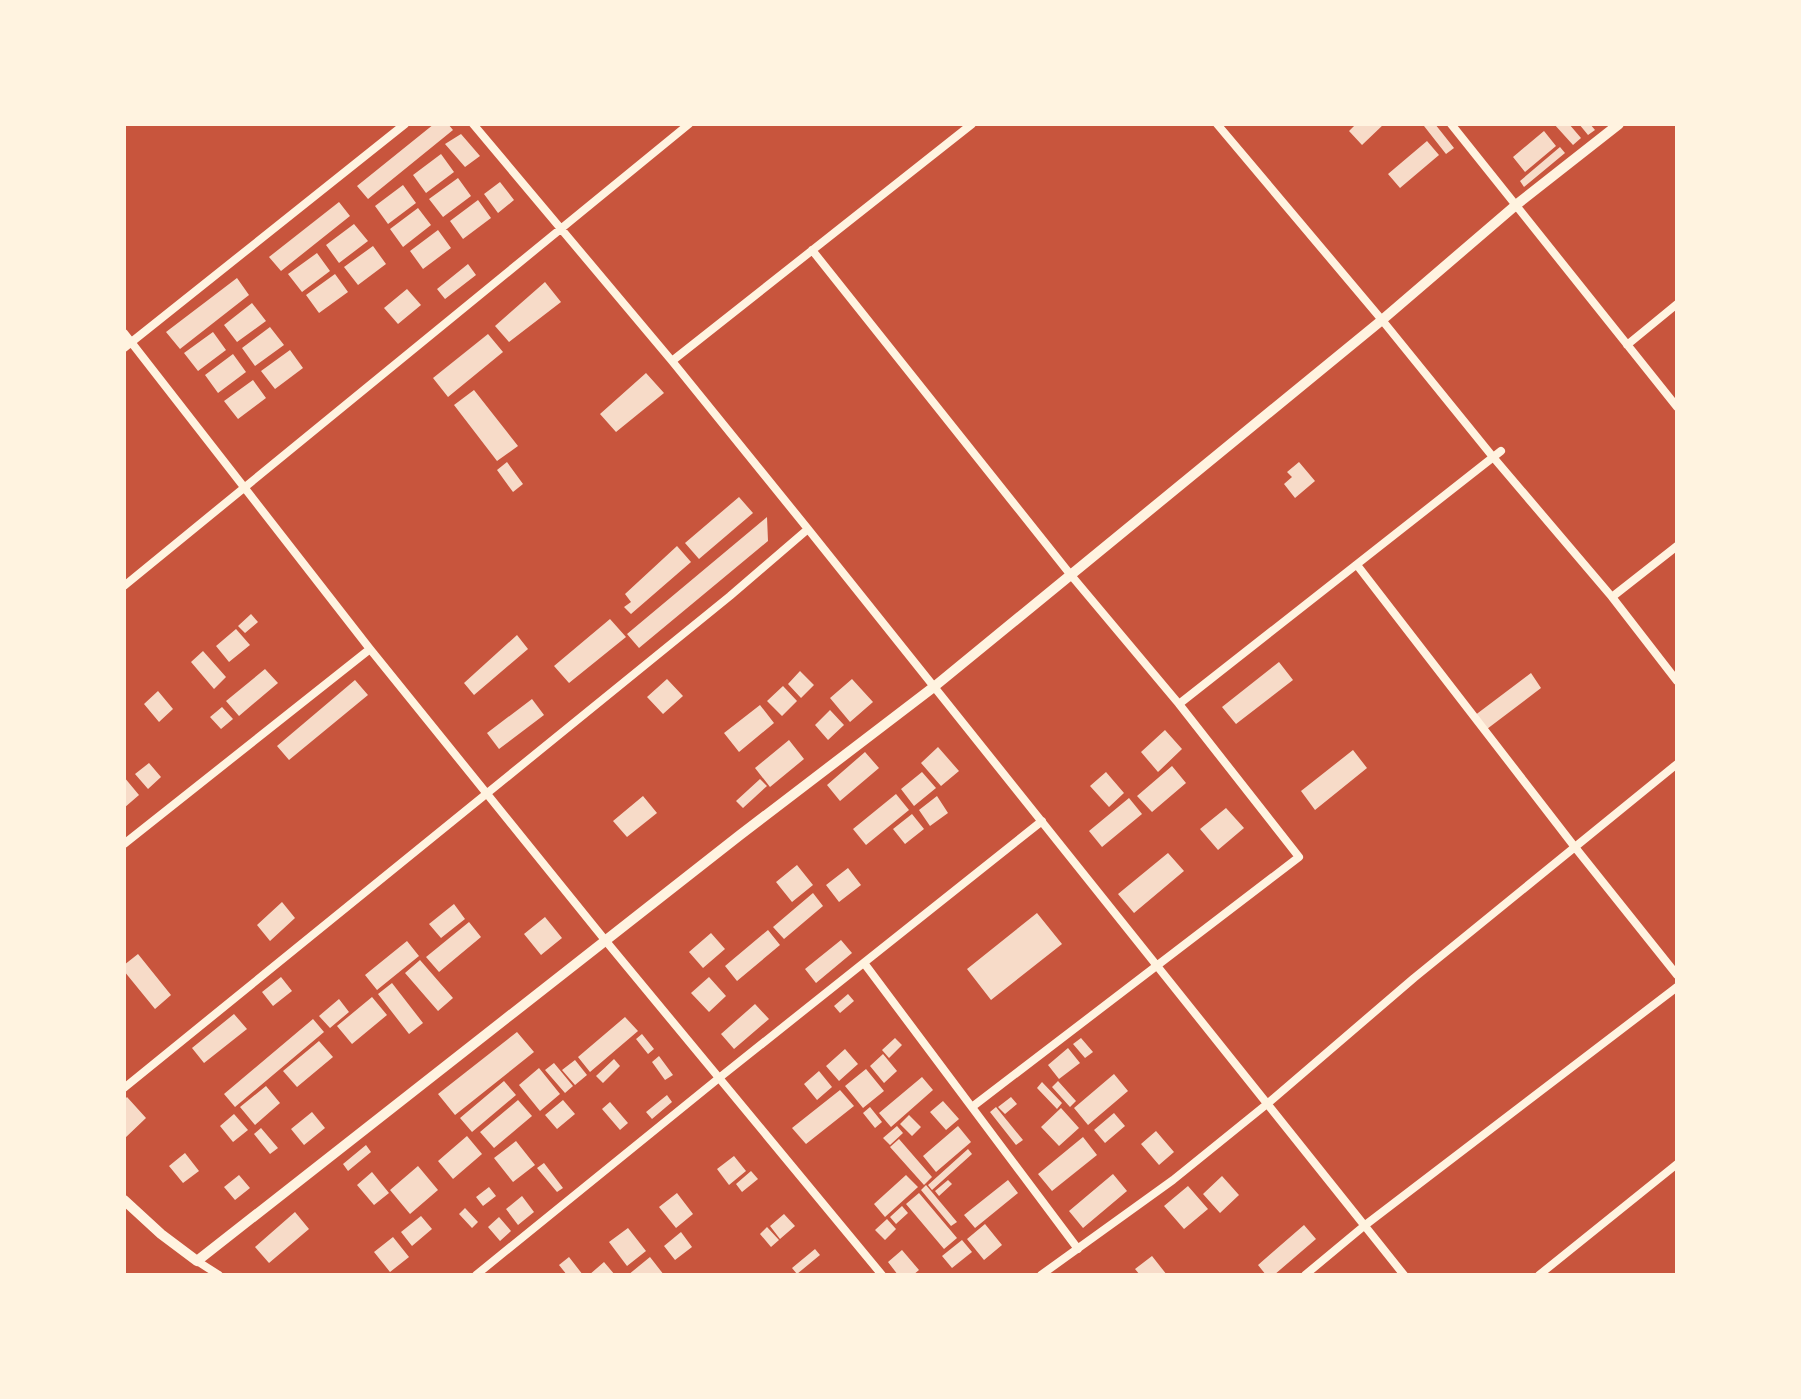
<svg xmlns="http://www.w3.org/2000/svg" width="1801" height="1399" viewBox="0 0 1801 1399" font-family="Montserrat,sans-serif">
	<style>
		.building { fill: #f7dbc8 }
		.lines { fill: none; stroke-linecap: round; stroke-linejoin: round }
		.minor { stroke: #fff3e0; stroke-width: 8 }
		.tertiary { stroke: #fff3e0; stroke-width: 10 }
	</style>
	<rect width="100%" height="100%" fill="#c8553d"/>
	<path class="building" d="M434,124h14l5,6 -85,69 -11,-13z
		M1356,124h28l-22,21 -13,-14z
		M1427,124h8l19,24 -8,6 -22,-28z
		M1554,124h15l12,14 -8,7z
		M1579,124h11l5,6 -7,5z
		M1544,131l12,15 -31,26 -12,-15z
		M461,134l19,22 -15,11 -20,-23z
		M1427,141l12,14 -39,33 -12,-14z
		M1560,147l5,6 -41,34 -4,-6z
		M441,154l13,18 -28,21 -13,-18z
		M458,178l13,18 -28,21 -14,-18z
		M500,182l14,18 -16,13 -14,-19z
		M403,185l13,18 -28,21 -13,-18z
		M478,200l13,18 -28,21 -13,-18z
		M339,202l11,14 -69,55 -12,-14z
		M418,208l13,17 -28,22 -13,-18z
		M354,224l14,17 -29,22 -13,-18z
		M438,230l13,18 -28,21 -13,-18z
		M373,246l13,18 -28,21 -14,-18z
		M317,253l13,18 -28,21 -14,-18z
		M468,264l8,11 -31,24 -8,-10z
		M335,274l13,18 -29,21 -13,-18z
		M237,278l12,17 -69,54 -14,-17z
		M545,282l16,20 -52,40 -14,-16z
		M407,289l14,16 -23,19 -14,-16z
		M252,303l14,18 -29,21 -13,-17z
		M270,327l14,18 -29,21 -13,-18z
		M213,332l13,18 -28,21 -14,-18z
		M488,334l15,18 -55,45 -15,-19z
		M290,350l13,18 -28,21 -14,-18z
		M233,354l13,18 -28,21 -13,-18z
		M646,373l18,20 -48,39 -16,-18z
		M253,380l13,18 -28,21 -14,-18z
		M474,390l44,56 -21,15 -43,-56z
		M507,462l16,22 -10,8 -16,-22z
		M1299,462l16,19 -20,17 -11,-14 8,-7 -5,-5z
		M739,497l14,16 -54,46 -14,-16z
		M767,517l1,24 -129,107 -12,-14z
		M677,546l14,16 -60,52 -7,-7 7,-5 -6,-8z
		M251,614l7,8 -13,11 -7,-7z
		M610,619l16,18 -57,46 -15,-17z
		M236,629l14,16 -21,17 -13,-16z
		M517,635l11,14 -54,46 -10,-12z
		M203,651l23,26 -12,12 -23,-27z
		M1279,662l14,18 -57,44 -14,-17z
		M265,669l13,14 -39,33 -13,-15z
		M800,671l14,14 -13,13 -13,-14z
		M1531,673l10,15 -54,41 -13,-13z
		M667,679l16,17 -20,18 -16,-17z
		M852,679l21,23 -23,20 -20,-24z
		M355,680l13,15 -79,65 -12,-14z
		M783,686l14,15 -15,15 -15,-15z
		M158,691l15,18 -14,13 -15,-18z
		M532,699l12,16 -45,34 -12,-16z
		M760,705l14,18 -35,29 -15,-19z
		M222,707l11,12 -12,10 -11,-12z
		M830,710l14,15 -16,15 -13,-15z
		M1165,730l17,19 -24,23 -17,-20z
		M789,740l15,19 -34,28 -15,-19z
		M938,747l21,24 -18,15 -20,-23z
		M1353,750l14,18 -52,42 -14,-19z
		M865,752l14,16 -39,33 -13,-16z
		M149,763l12,14 -13,12 -13,-15z
		M1172,766l14,17 -34,29 -15,-16z
		M922,772l14,16 -22,18 -13,-17z
		M1106,772l18,21 -15,14 -19,-21z
		M124,777l15,18 -15,13z
		M760,779l7,7 -24,22 -7,-7z
		M896,794l13,16 -43,35 -13,-16z
		M643,796l14,17 -30,24 -14,-16z
		M937,796l11,17 -18,13 -11,-16z
		M1129,798l13,16 -40,33 -13,-16z
		M1226,808l18,20 -26,22 -18,-21z
		M912,814l12,15 -19,15 -12,-15z
		M1168,853l16,18 -50,42 -16,-19z
		M797,865l16,20 -21,17 -16,-20z
		M848,868l13,17 -22,17 -13,-17z
		M813,893l10,13 -39,33 -11,-12z
		M282,902l13,16 -25,23 -13,-16z
		M454,904l11,15 -24,19 -12,-14z
		M1037,913l25,31 -71,56 -24,-31z
		M545,917l17,21 -21,17 -17,-21z
		M469,922l12,15 -42,35 -13,-15z
		M768,930l12,15 -43,36 -12,-15z
		M711,933l14,16 -22,19 -14,-16z
		M841,940l11,13 -36,30 -11,-14z
		M407,941l12,15 -42,34 -12,-15z
		M138,954l33,41 -16,14 -31,-38v-6z
		M420,960l33,38 -15,13 -33,-38z
		M281,977l11,14 -19,15 -11,-14z
		M709,977l17,19 -17,16 -18,-19z
		M392,983l31,40 -14,11 -31,-40z
		M848,994l6,7 -14,12 -6,-7z
		M372,997l15,18 -35,29 -15,-18z
		M339,999l10,13 -19,16 -11,-12z
		M755,1004l14,15 -35,30 -13,-15z
		M234,1014l13,15 -43,34 -12,-15z
		M625,1017l13,14 -48,41 -12,-15z
		M313,1019l11,13 -89,75 -11,-13z
		M517,1032l17,20 -79,63 -17,-21z
		M642,1034l12,15 -6,5 -12,-15z
		M895,1038l7,7 -13,13 -7,-8z
		M1081,1038l12,14 -8,6 -12,-14z
		M319,1041l14,16 -36,30 -14,-16z
		M1068,1048l12,15 -21,16 -11,-14z
		M845,1049l13,15 -19,17 -13,-15z
		M883,1054l14,17 -13,12 -14,-17z
		M659,1056l14,19 -8,5 -13,-18z
		M614,1059l6,7 -17,17 -7,-7z
		M575,1060l12,15 -12,10 -13,-15z
		M554,1063l19,23 -8,7 -20,-23z
		M539,1068l21,26 -20,17 -21,-26z
		M866,1069l18,22 -21,17 -18,-22z
		M819,1071l13,16 -15,13 -13,-16z
		M1114,1074l14,17 -40,34 -14,-17z
		M922,1077l11,13 -42,37 -12,-14z
		M504,1081l12,14 -44,37 -12,-14z
		M1058,1081l18,20 -6,6 -18,-20z
		M1042,1082l20,21 -5,6 -20,-21z
		M266,1086l14,17 -25,22 -15,-18z
		M840,1090l14,16 -48,38 -14,-16z
		M667,1095l5,7 -20,17 -6,-7z
		M127,1097l19,21 -22,21v-39z
		M1011,1097l6,7 -12,10 -7,-7z
		M518,1100l14,16 -38,32 -14,-16z
		M563,1100l12,14 -18,15 -12,-14z
		M943,1101l16,18 -13,11 -16,-18z
		M610,1102l18,21 -8,7 -18,-21z
		M870,1107l12,15 -7,6 -12,-15z
		M996,1107l27,33 -7,5 -26,-33z
		M1061,1108l18,20 -20,18 -18,-19z
		M312,1112l13,16 -21,17 -13,-16z
		M1114,1113l11,13 -20,17 -11,-13z
		M234,1114l14,16 -15,12 -13,-16z
		M909,1115l12,12 -9,9 -12,-12z
		M897,1126l6,7 -13,12 -7,-7z
		M958,1126l13,16 -35,30 -13,-16z
		M261,1128l17,20 -8,6 -16,-20z
		M1156,1131l18,21 -15,13 -18,-21z
		M467,1136l15,18 -29,25 -15,-18z
		M1083,1137l14,18 -45,36 -14,-17z
		M899,1139l33,38 -8,8 -34,-38z
		M516,1141l19,24 -22,17 -19,-24z
		M366,1145l5,7 -23,19 -5,-7z
		M968,1149l4,5 -40,36 -4,-5z
		M185,1153l14,18 -16,12 -14,-17z
		M734,1156l12,15 -17,14 -12,-16z
		M544,1163l19,25 -6,4 -20,-24z
		M418,1166l20,24 -28,24 -20,-24z
		M751,1171l7,8 -16,13 -6,-8z
		M372,1172l17,21 -15,12 -17,-20z
		M1113,1174l14,17 -44,37 -14,-17z
		M239,1175l11,13 -15,12 -11,-13z
		M906,1175l12,12 -33,30 -11,-13z
		M1222,1176l17,19 -19,18 -17,-19z
		M948,1180l4,4 -13,12 -4,-5z
		M1008,1180l10,13 -43,35 -11,-13z
		M926,1185l31,37 -6,4 -30,-36z
		M1188,1186l20,23 -24,20 -20,-23z
		M489,1187l7,9 -13,10 -7,-9z
		M677,1193l16,21 -17,14 -17,-21z
		M919,1193l38,45 -13,11 -38,-45z
		M522,1196l12,16 -16,13 -12,-16z
		M902,1206l6,7 -12,11 -6,-7z
		M465,1208l13,14 -6,6 -13,-14z
		M295,1212l14,17 -40,34 -14,-16z
		M784,1214l11,12 -15,13 -10,-13z
		M421,1216l11,13 -20,17 -11,-14z
		M499,1217l12,14 -11,10 -12,-14z
		M887,1219l9,10 -11,11 -10,-10z
		M985,1224l17,21 -18,15 -17,-21z
		M1304,1225l12,14 -42,36h-8l-8,-10z
		M767,1227l12,13 -8,7 -11,-13z
		M628,1228l18,23 -19,15 -18,-24z
		M681,1232l11,15 -17,13 -11,-14z
		M393,1237l16,20 -19,15 -16,-20z
		M962,1240l10,12 -20,16 -10,-12z
		M815,1249l5,6 -23,19 -5,-6z
		M902,1250l17,20 -6,5h-15l-10,-13z
		M1152,1256l15,19h-27l-5,-6z
		M569,1257l14,18h-16l-8,-10z
		M650,1257l14,18h-36z
		M604,1262l11,13h-26z"/>
	<g class="lines">
		<path class="minor" d="M473,124l199,237 136,168 596,746
			M1217,124l165,196 111,137 119,140 65,84
			M1451,124l226,283
			M812,250l258,324 109,130 120,153 -327,250
			M124,333l246,316 235,291 277,335
			M1627,345l50,-41
			M124,348l281,-224
			M672,361l300,-237
			M1357,565l217,281 103,129
			M124,586l565,-462
			M1612,597l65,-51
			M1179,704l322,-253
			M124,844l246,-195
			M864,963l214,286
			M124,1088l606,-492 78,-67
			M197,1261l22,14
			M476,1275l243,-197 323,-257
			M1041,1275l132,-95 94,-76 147,-126 263,-214
			M1305,1275l59,-49 313,-239
			M1539,1275l138,-111"/>
		<path class="tertiary" d="M124,1200l37,34 36,27 543,-426 195,-149 447,-366 134,-115 103,-81"/>
	</g>
	<rect width="1801" height="1399" fill="none" stroke="#fff3e0" stroke-width="252"/>
</svg>
